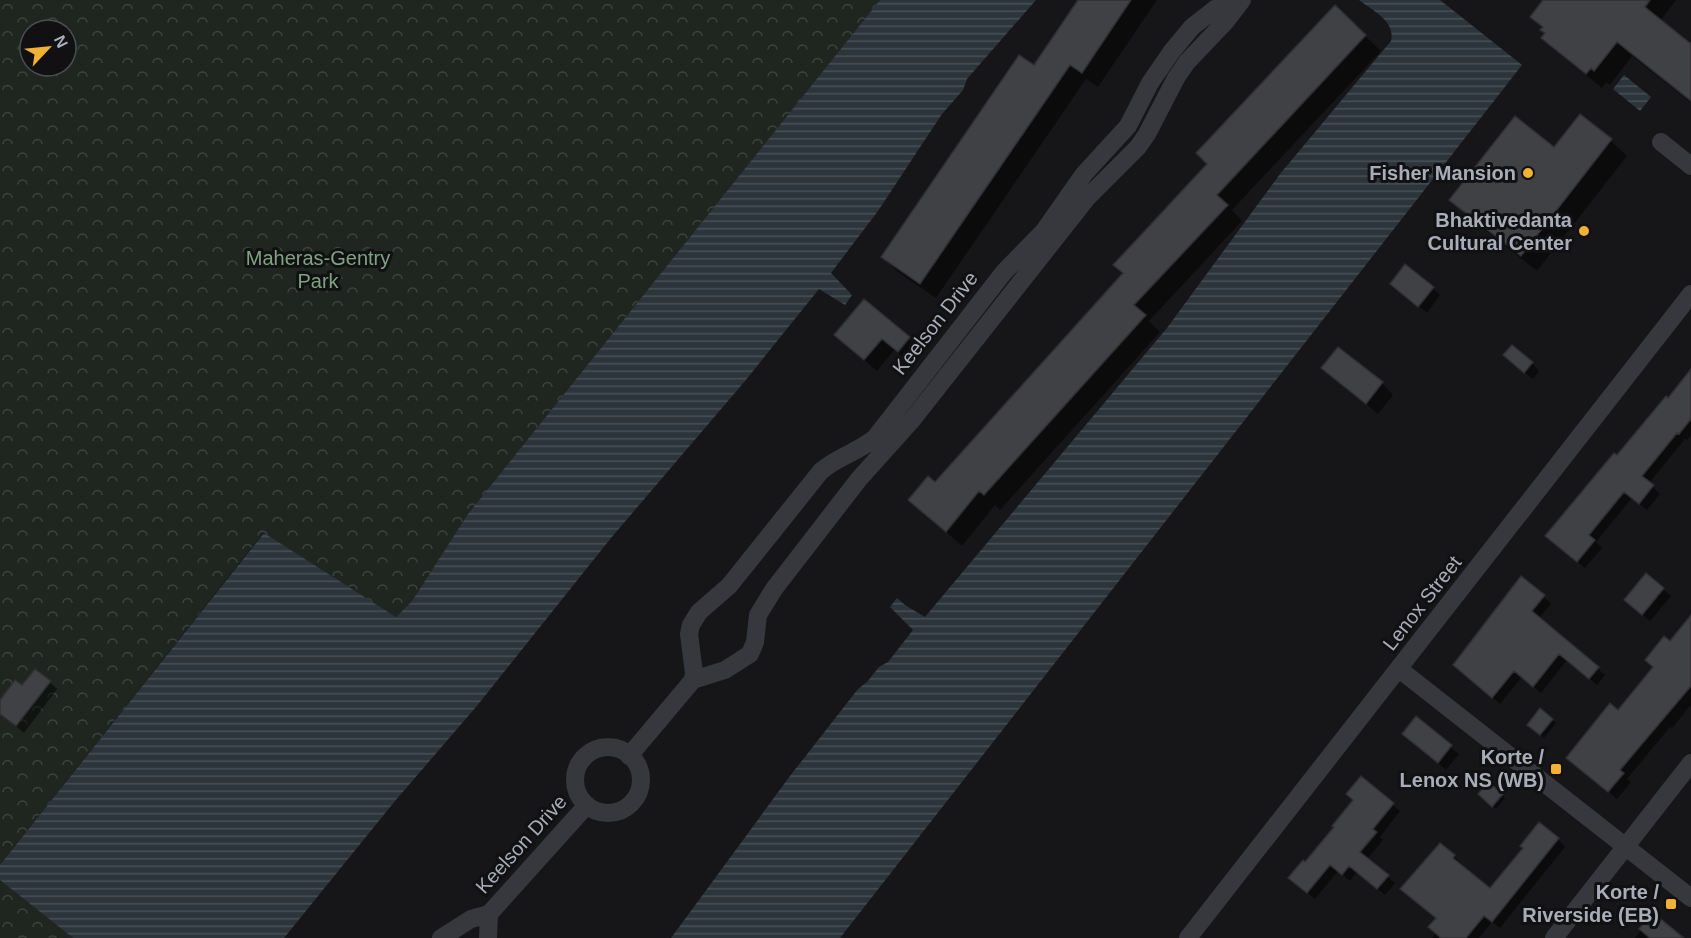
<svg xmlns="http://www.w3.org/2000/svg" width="1691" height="938" viewBox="0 0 1691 938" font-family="Helvetica,sans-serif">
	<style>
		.park { fill: url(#park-crowns); fill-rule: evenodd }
		.water { fill: url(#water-rules) }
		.shadow { fill: #0007 }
		.building { fill: #404145; stroke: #303034; stroke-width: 1.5 }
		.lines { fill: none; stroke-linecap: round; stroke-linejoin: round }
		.street { stroke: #37383d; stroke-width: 18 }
		.poi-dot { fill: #f2b134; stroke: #111113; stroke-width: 2 }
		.labels { text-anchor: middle; stroke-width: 6; stroke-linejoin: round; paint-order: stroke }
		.poi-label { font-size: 20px; font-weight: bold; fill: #a8adb8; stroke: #111113; text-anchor: end }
		.park-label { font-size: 20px; fill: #7fa381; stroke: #111113 }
		.street-label { font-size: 20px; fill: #a8adb8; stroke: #111113 }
	</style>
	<defs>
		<pattern id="park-crowns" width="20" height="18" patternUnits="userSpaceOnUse" patternTransform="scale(1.5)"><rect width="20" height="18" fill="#1e261f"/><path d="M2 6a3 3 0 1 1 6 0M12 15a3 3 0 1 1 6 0" fill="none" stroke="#3c433d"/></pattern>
		<pattern id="water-rules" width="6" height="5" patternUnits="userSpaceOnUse" patternTransform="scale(1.5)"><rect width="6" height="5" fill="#2c353c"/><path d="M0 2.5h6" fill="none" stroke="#485056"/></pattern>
	</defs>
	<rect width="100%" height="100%" fill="#161618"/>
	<path class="park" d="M0,0h880l-412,514 -56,87 -16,16 -133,-84 -263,332zM30,30h36v36h-36z
		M0,880l73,58h-73z"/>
	<path class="water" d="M880,0h156l-69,79 -4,11 -21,24 -64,97 -47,62 21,22 -7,10 -26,-16 -74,92 -134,157 -135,169 -81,94 -111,137h-211l-73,-58v-15l264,-332 132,84 16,-16 56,-87z
		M1359,0h81l82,65 -682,873h-169l119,-162 68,-87 9,-7 12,-15 9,-5 25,-32 -23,-23 7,-9 8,7 20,12 242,-289 113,-154 111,-133c5,-20 -19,-31 -32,-41z
		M1624,75l27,22 -11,14 -27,-22z"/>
	<path class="shadow" d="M1080,0h77l-59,87 -12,-8 -150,219 -38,-26 -15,-15 152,-190z
		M1545,0h131l-16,21 31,25v57l-59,-47 -22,29 -4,-3 -4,6 -44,-36 -15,-14 3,-4 -3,-6 -11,-11z
		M1335,7l46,44 -149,159 10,11 -93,100 11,11 -160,178 -5,-5 -33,41 -52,-46 25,-16 189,-210z
		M1580,116l31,25 16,15 -90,115 -71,-56 -15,-15 103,-51z
		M1392,284l41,4 7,7 -13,18z
		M864,301l57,49 -11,13 -16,-13 -17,21 -41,-36z
		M1512,363h20l7,8 -6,8z
		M1323,368l59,15 11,12 -15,19z
		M1691,372v63l-4,5 -2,-1 -36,44 11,11 -13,16 -15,-12 -36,44 6,6 -17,20 -31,-25 63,-86 51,-57z
		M1663,589l8,7 -21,25 -16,-13z
		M1544,597l7,7 -12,14 66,57 -8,10 -30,-25 -26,33 -19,-16 -22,27 -45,-39z
		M1691,618v87l-19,23 -2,-1 -43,52 4,3 -14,17 -40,-33z
		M50,682l7,7 -33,44 -24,-20v-10l23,-15z
		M1541,711l15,12 -12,15 -12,-10z
		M1416,718l43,36 -13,16 -35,-29z
		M1361,778l39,33 -20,26 3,3 -16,19 28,24 -10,12 -28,-23 -7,9 -12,-10 -23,28 -18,-14 9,-21 49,-64z
		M1502,795l3,3 -9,11 -13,-11z
		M1558,839l7,8 -65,81 -8,-6 -13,16h-47l4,-5 1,-14 -28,-23 45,-40 7,7 -1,2 31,25z
		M1652,915l30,23h-47z"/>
	<path class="building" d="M1078,0h53l-49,73 -12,-8 -150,219 -39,-27 138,-202 15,10z
		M1543,0h107l-5,7 46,37v57l-74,-59 -23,29 -3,-3 -5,6 -45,-36 4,-5 -5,-3 3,-3 -13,-10z
		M1335,5l31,30 -149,160 11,10 -94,100 12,10 -162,180 -5,-4 -33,41 -38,-32 20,-24 7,6 188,-209 -10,-8 94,-101 -11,-11z
		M1580,114l32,25 -91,117 -72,-56 66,-84 39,31z
		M1405,264l29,23 -16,20 -28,-23z
		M864,299l46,38 -12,15 -16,-13 -18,21 -30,-25z
		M1512,345l21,17 -9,11 -21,-18z
		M1338,347l45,35 -17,22 -45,-36z
		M1691,369v50l-12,15 -2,-1 -35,43 12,9 -15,19 -15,-12 -35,43 6,5 -18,22 -32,-26 69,-83 3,2 49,-59 2,2z
		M1646,573l18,15 -22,27 -18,-15z
		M1521,576l24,19 -13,16 67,56 -10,12 -30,-25 -26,33 -19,-16 -22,27 -39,-33z
		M1691,615v71l-71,84 4,3 -16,19 -42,-34 44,-55 8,7 35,-43 -8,-7 19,-24 6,5z
		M35,669l16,12 -35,45 -16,-12v-14l15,-20 7,5z
		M1540,708l13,11 -13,16 -13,-10z
		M1416,716l36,29 -14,18 -36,-29z
		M1361,776l33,27 -21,26 4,3 -17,20 29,23 -12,14 -28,-23 -7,9 -12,-10 -23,28 -19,-15 15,-18 2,2 29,-35 -2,-1 21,-26 -7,-6z
		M1488,782l15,12 -11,13 -14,-13z
		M1539,822l20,16 -67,84 -8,-6 -18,22h-25l-13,-11 8,-9 -36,-29 40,-46 15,12 -2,3 37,30 33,-40 -3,-2z
		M1652,912l32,26h-34l-11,-9z"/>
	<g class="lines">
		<path class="street" d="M1661,142l30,24
			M1399,669l292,229
			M693,680l32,-10 25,-16 5,-12 3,-27 16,-26 85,-110 53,-59 175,-222 51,-51 9,-13 29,-56 11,-16 39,-41 16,-21
			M575 780a33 33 0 1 1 66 0a33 33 0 1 1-66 0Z
			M629,756l64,-76 1,-7 -5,-39 2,-9 8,-13 30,-26 92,-115c16,-14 37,-19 54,-33l129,-166 40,-41 40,-57 44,-48 22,-43 22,-32 20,-24 23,-18 24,-9
			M441,938l30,-19 18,-5 98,-109
			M488,938l1,-24
			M1188,938l503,-644
			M1554,938l137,-175"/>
	</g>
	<g class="poi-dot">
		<circle cx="1528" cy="173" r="6"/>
		<circle cx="1584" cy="231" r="6"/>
		<rect x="1550" y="763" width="12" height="12" rx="3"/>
		<rect x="1665" y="898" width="12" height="12" rx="3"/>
	</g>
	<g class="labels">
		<g class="poi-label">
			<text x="1516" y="180">Fisher Mansion</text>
			<text x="1572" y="227">Bhaktivedanta<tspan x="1572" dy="23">Cultural Center</tspan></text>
			<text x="1544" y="764">Korte /<tspan x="1544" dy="23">Lenox NS (WB)</tspan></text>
			<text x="1659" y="899">Korte /<tspan x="1659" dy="23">Riverside (EB)</tspan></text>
		</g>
		<g class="park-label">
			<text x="318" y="265">Maheras-Gentry<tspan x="318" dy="23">Park</tspan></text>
		</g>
		<g class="street-label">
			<text transform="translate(935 323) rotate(-52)" y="7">Keelson Drive</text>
			<text transform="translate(1422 603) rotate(-52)" y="7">Lenox Street</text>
			<text transform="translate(521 844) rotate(-48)" y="7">Keelson Drive</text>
		</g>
	</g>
	<g transform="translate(48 48) rotate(64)"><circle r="28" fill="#111113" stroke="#4d4f55" stroke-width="1.5"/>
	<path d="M0-4.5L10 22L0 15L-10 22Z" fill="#f2b134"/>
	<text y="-9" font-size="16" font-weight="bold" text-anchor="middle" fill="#a8adb8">N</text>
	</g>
</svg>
